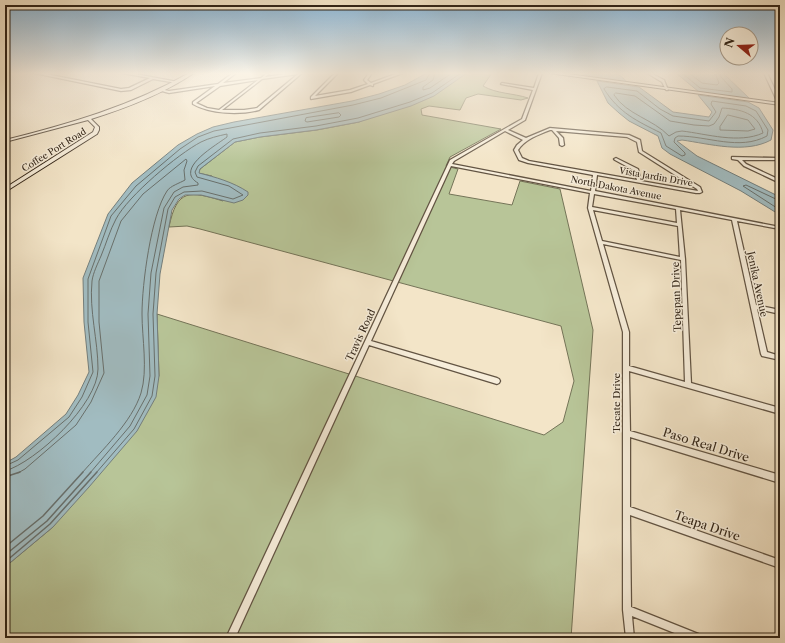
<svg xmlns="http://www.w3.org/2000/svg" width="785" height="643" viewBox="0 0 785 643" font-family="'Libre Caslon Text',serif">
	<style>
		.green { fill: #b8c598; stroke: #747458 }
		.water { fill: #a1bcc1; stroke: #747f7d }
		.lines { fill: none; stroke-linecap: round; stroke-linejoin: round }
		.shore-far1 { stroke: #69706c; stroke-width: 1 }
		.shore { stroke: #69706c; stroke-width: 1.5 }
		.street-casing { stroke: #625443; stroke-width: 2.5 }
		.secondary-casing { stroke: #312417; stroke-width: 2 }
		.street { fill: #f7eedb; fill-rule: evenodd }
		.secondary { fill: #f7eedb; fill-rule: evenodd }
		.labels { text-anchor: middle; stroke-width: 3; stroke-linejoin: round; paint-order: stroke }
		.far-street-label { font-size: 9px; fill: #312417; stroke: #f7eedb }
		.street-label { font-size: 10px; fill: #312417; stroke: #f7eedb }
		.near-street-label { font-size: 12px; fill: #312417; stroke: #f7eedb }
	</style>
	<rect width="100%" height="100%" fill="#f3e5c8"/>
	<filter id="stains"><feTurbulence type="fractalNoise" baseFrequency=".005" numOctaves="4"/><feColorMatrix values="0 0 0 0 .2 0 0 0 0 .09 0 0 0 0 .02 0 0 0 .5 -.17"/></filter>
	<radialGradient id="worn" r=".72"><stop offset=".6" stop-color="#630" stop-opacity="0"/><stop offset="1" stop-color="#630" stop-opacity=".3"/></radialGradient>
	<path class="green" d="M467,73h25l-9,13c14,8 30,7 45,12l-7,2 -43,-6 -12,4 -6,12 -31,-4 -8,3 1,6 79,14 -51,28 -4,9 12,3 -9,25 63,11 8,-24 40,8 33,141 -22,308h-566v-71l48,-40 106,-151 -2,-62 387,121 19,-13 11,-41 -13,-55 -361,-97 -13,-3 -18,1c8,-39 21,-36 54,-26l-11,-25 -14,-3 2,-4 35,-27 25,-5 57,-7 42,-8z"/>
	<path class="water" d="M427,73h40l-33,23 -23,10 -52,16 -43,8 -56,7 -25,5 -35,27 -1,4c16,4 34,9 49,19v3l-5,5 -9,3 -33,-8h-16l-6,4 -7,11 -12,64 -3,40 2,62 -3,21 -19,34 -48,56 -36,40 -48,40v-104l11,-6 50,-43 12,-19 11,-23 -5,-50 -1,-44 25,-64 24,-31 46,-38 19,-11 16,-7 21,-5 118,-21 27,-7 26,-9z
		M583,73c14,0 36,-5 43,9l-37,-4z
		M676,73h47l27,26 -51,-7z
		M597,81l42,6 34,25 36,5 3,-5 -14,-17 50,7 11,6 14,22 -2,10c-26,14 -61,4 -89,0l-5,1 20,15 83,41v18l-39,-24 -71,-37 -8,-6 -4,-12 -29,-15 -10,-8 -11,-10z"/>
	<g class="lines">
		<path class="shore-far1" d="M435,73l-2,7 -10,7v3l7,-2 22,-15
			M682,73l18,15 32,4v-3l-11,-12 -1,-4
			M689,73l13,10 15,2 2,-2 -4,-10
			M607,87l30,4 23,18 13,7 36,5 7,-9 -5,-8 1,-3 34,5 10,5 12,19 -1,6c-28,15 -59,0 -89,0l-3,2 -1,4 11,11v2l-3,1 -16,-10 -5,-13c-24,-12 -42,-20 -57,-44z
			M616,93l19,3 35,25 24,4 15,1 5,-2 5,-7 3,-9c18,1 36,5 41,25 -24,11 -56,1 -81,-2l-6,1 -7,4c-16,-17 -42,-21 -55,-41z
			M339,113l2,2 -2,2 -32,5 -2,-1 1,-3z
			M728,115l20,5 7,9 -7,2 -28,-1v-3z
			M780,201l-34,-16 -3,1 37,24
			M5,466l13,-6 51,-43 13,-20 11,-25 -5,-50v-43l23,-63 25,-30 44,-37 18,-12 16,-6 139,-26 28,-7 45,-18 4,-7
			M5,471c31,-9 93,-67 93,-102 0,-29 -9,-58 -6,-88 1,-8 6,-18 9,-25 5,-12 9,-26 15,-37 12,-23 62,-65 85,-77 8,-4 17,-6 26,-8v3c-12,9 -53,32 -29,46v2l-15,2 -9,5 -10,16 -13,65 -3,41 2,62 -3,19 -17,31 -40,47
			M18,473l7,-4 51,-44 15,-23 13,-29 -5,-51v-41l22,-60 22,-27 43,-35 1,2 -3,9 1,10c-5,3 -15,6 -18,11 -16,24 -25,93 -25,123 0,24 6,56 -1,79 -9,29 -39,57 -59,80
			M96,473l38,-44 18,-33 3,-20 -2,-62 3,-41 12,-64 7,-12 9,-5 18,-1 31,8 10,-4 -14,-9 -32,-9 -2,-5 3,-6 35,-27 27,-6 56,-7 42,-8 52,-16 22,-9 29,-20"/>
		<path class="shore" d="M5,477l15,-5
			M5,547l38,-31 40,-44
			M5,555l42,-34 44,-49
			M5,562l45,-38 47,-52"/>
		<g class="street-casing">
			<path id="street" d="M34,73h7l80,16 8,-1 21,-10 -28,-5h8l48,9 -1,1 -24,-4 -22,11 -10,1z
				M233,73h3l-13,10 38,-5 6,-5h3l-5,4 27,-4h10l-43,37c-19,5 -49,4 -66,-6v-2l22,-16 -46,7 -11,-3 2,-1 9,2 49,-7zM298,74l-41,34 -13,2h-22l40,-31zM258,80l-39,30 -12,-2 -11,-5 24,-17z
				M335,73h3l-23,23 35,-6 18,-6 -4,-4 5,-7h3l-5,7 4,3 27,-10h5l-30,11v2l-3,-1 -19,7 -40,7v-2z
				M539,73h3l-17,47 -17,10 18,8 24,-10 79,7 11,5 2,11 58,36 2,5 -2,1h-4l-99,-18 -2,16 185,36v2l-43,-8 19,84 24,5v4l-23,-5 10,43 13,4v4l-18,-4 -1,-2 -29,-134 -52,-10 5,49 6,124 89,25v6l-151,-43 1,60 150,44v8l-150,-46v70l150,53v8l-150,-53 1,92 70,28 1,3h-15l-55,-22 2,22h-8l-3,-28v-278l-35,-124 2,-15 -139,-27 -80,175 126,37 2,1 1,2 -1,2 -2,1 -128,-39 -134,293h-9l224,-478 72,-41 11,-29 -32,-6 1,-1 32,5zM550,130h2l7,8 1,7 2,1 2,-1 -1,-7 -7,-7 71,6 10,5 2,10 58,37 1,2 -57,-10 -3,-12 -22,-11 -2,1 1,1 20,11 2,9 -108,-19 -7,-3 -4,-8c7,-11 20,-15 32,-20zM505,131l18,9 -6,5 -3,5 5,10 9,3 65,12 -2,16 -139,-27 2,-3zM594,194l82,15 1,14 -85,-16zM593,210l85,16 2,31 -78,-16zM603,244l78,16 4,122 -56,-16v-34z
				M647,73h4l13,7 4,10h-2l-4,-8z
				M764,73h3l13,27v4l-2,-1z
				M732,157l48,1v2h-38l4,4 34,16v3l-36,-17 -6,-6 -6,-1z"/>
		</g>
		<g class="secondary-casing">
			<path id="secondary" d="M189,73h5c-31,21 -68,35 -103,46l8,8v3l-2,4 -92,58v-4l88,-56 2,-5 -7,-7 -83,22v-2c64,-16 126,-34 184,-67z
				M549,73h12l219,30v2z"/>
		</g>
		<use href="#street" class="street"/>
		<use href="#secondary" class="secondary"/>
	</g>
	<linearGradient id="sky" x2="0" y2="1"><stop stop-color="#8bb7d8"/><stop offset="0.45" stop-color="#faf3e6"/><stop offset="1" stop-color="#faf3e6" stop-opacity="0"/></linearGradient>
	<rect width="785" height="163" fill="url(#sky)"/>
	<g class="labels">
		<g class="far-street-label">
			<text transform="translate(54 150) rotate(-32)" y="3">Coffee Port Road</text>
			<text transform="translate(656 177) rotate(10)" y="3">Vista Jardin Drive</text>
			<text transform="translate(616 188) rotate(11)" y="3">North Dakota Avenue</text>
		</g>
		<g class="street-label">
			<text transform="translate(758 284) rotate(78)" y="4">Jenika Avenue</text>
			<text transform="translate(676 297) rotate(-92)" y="4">Tepepan Drive</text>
			<text transform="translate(360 335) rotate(-65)" y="4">Travis Road</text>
			<text transform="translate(616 403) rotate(-90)" y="4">Tecate Drive</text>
		</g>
		<g class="near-street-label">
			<text transform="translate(706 445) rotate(17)" y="4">Paso Real Drive</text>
			<text transform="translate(707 526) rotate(19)" y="4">Teapa Drive</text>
		</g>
	</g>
	<rect width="785" height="643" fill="none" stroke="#f3e5c8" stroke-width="20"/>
	<rect x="6" y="6" width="773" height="631" fill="none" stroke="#312417" stroke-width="2"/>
	<rect x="10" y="10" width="765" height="623" fill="none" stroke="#312417"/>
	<g transform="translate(739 46) rotate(289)"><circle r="19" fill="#f7eedb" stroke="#a89d8d"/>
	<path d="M0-3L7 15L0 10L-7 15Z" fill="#8f2418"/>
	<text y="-6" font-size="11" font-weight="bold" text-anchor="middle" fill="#312417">N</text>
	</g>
	<rect width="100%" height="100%" filter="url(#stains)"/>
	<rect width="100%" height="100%" fill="url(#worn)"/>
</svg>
